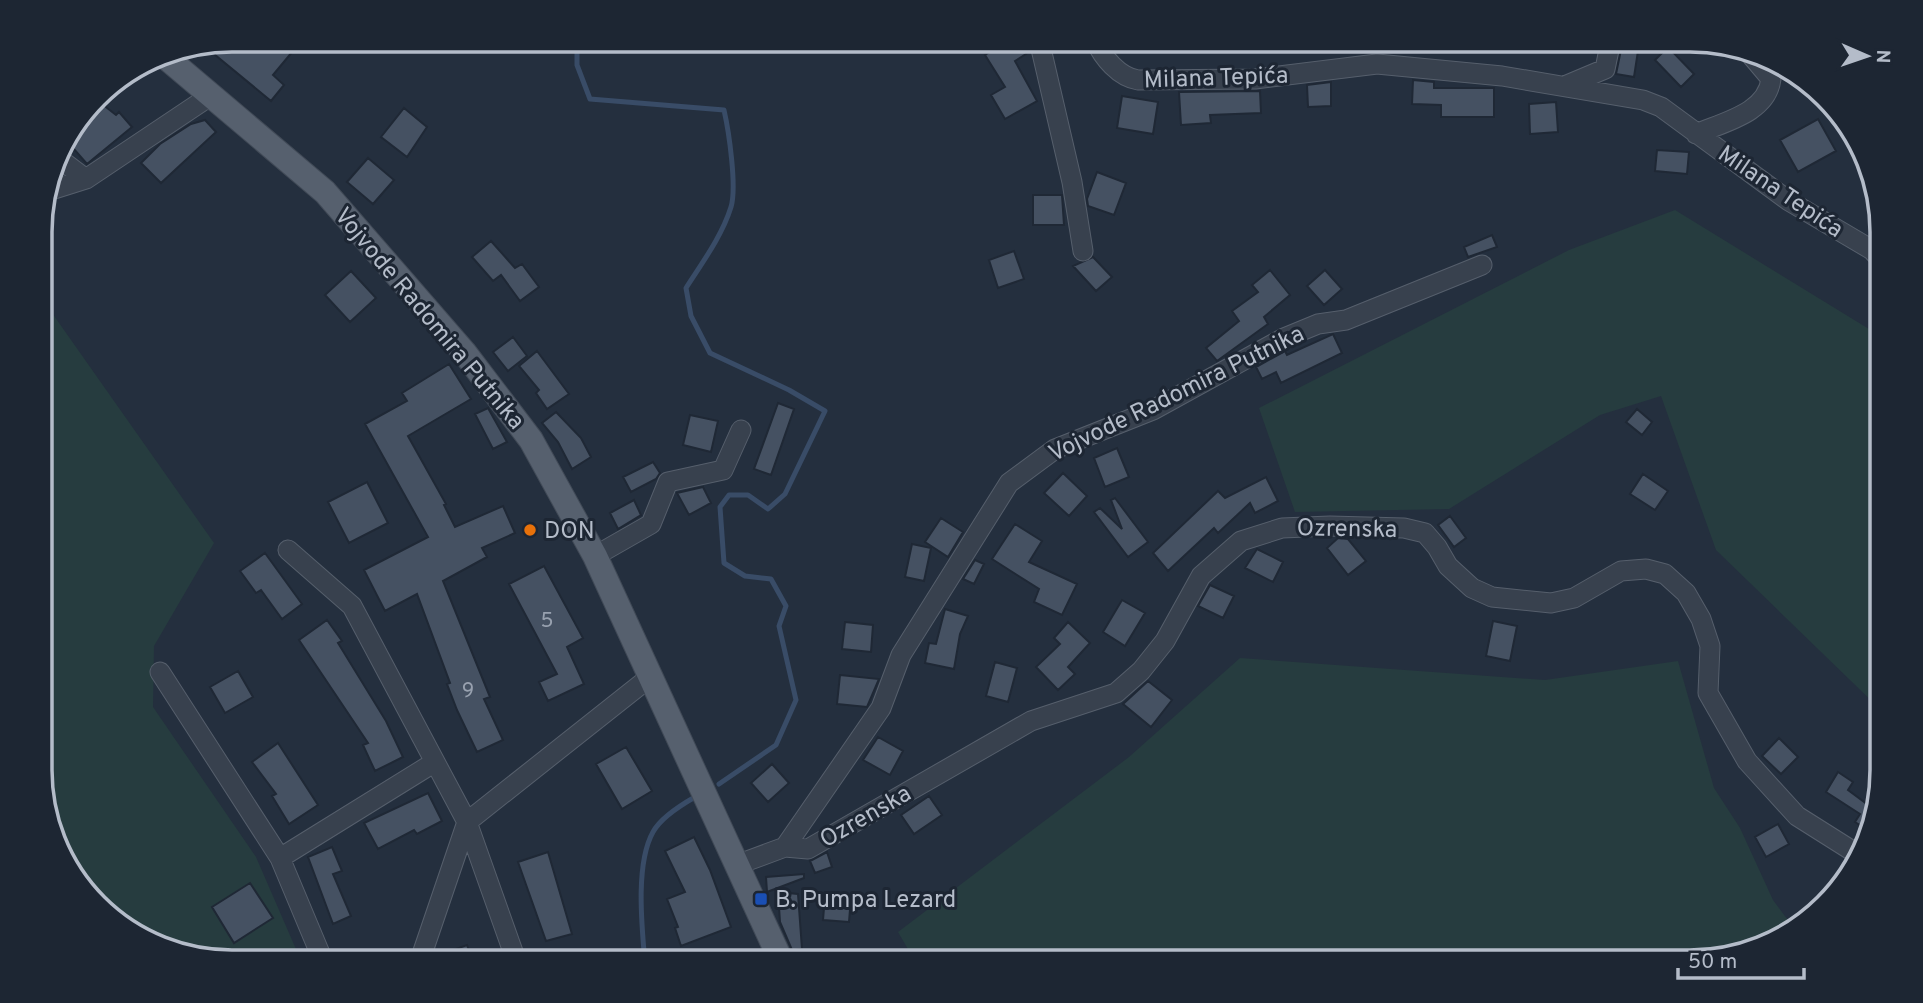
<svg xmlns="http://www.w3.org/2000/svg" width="1923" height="1003" viewBox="0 0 1923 1003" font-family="Overpass,sans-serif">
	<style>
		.green { fill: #263c3f }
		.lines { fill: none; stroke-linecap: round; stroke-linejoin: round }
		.stream { stroke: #394c67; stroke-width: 5 }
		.building { fill: #455162; stroke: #1f2835; stroke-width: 2 }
		.minor-casing { stroke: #565f6c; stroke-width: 21 }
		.major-casing { stroke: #414a57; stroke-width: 26 }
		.minor { stroke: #38414e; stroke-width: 19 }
		.major { stroke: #56606e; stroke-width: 24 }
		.food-dot { fill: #e8710a; stroke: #1d2633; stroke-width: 2.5 }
		.transit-dot { fill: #1a4fb4; stroke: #1d2633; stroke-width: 2.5 }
		.labels { text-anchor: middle; stroke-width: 6; stroke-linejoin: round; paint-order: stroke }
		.number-label { font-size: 21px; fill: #98a1af }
		.street-label { font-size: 24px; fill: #b4bcc9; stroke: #1d2633 }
		.poi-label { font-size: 24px; fill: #b4bcc9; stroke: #1d2633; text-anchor: start }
		.rim { fill: none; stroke: #b4bcc9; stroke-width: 3.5 }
	</style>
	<rect width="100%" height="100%" fill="#242f3e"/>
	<path class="green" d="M1675,210l207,127 1,375 -167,-162 -55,-154 -61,19 -151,94 -154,3 -36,-104 310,-158z
		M52,313l162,230 -60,103 -1,61 103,150 46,106h-70l-85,-20 -74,-65 -31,-82 -1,-482z
		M1240,658l305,22 133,-19 36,127 26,40 33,72 23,31 -93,31 -787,1 -18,-31 231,-175z"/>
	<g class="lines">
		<path class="stream" d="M577,40v25l13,34 134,11c5,22 13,77 7,97 -9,29 -29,56 -45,81l5,28 19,37 79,37 36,21 -40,83 -17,15 -20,-14h-19l-9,12 4,56 21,13 26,3 15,27 -7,20 17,74 -20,45 -57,39
			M645,963c-3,-35 -10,-99 8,-131 7,-13 28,-27 42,-35"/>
	</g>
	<path class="building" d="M246,40h34l13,11 -20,24 11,10 -13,16 -57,-47 9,-12 7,-1 10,7z
		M988,40h39l2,12 -14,9 22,40 -32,18 -14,-24 14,-8 -20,-32 9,-6z
		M1623,40h11l-2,10 6,1 -4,26 -18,-3z
		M1668,47l26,27 -13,13 -26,-27z
		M1413,80l21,2v6h60v29h-53v-12l-29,-1z
		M1331,82v24l-23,1 -1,-22z
		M1260,91l1,22 -51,2 1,8 -30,2 -2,-33z
		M1122,96l36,6 -5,32 -36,-6z
		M97,100l19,15 3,-3 13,15 -45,37 -21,-24z
		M1556,102l2,30 -28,2 -1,-30z
		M404,108l23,19 -20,30 -26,-20z
		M1818,119l18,32 -38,21 -18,-32z
		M205,120l11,12 -55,51 -20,-20 19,-19 31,-20z
		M1657,150l32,2 -2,22 -32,-3z
		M368,158l26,22 -21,24 -26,-22z
		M1097,172l29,11 -12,32 -26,-9 -1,-7z
		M1033,195h29l2,30h-31z
		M1492,235l5,12 -29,10 -4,-10z
		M491,241l24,27 7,-4 17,23 -19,14 -19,-26 -8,6 -21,-24z
		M1014,251l10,28 -26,9 -9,-28z
		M1093,257l19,20 -16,14 -23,-25z
		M1270,270l20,25 -26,22 4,7 -51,37 -11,-13 33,-27 -7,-10 26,-19 -6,-7z
		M1325,270l17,19 -18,16 -17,-19z
		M351,271l25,27 -26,24 -25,-27z
		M1333,334l9,19 -61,30 -5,-11 -14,7 -6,-12 29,-16 2,4z
		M513,337l14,19 -19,15 -15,-19z
		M537,351l32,43 -22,15 -11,-16 3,-3 -20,-24z
		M449,364l22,35 -63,37 38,68 -2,1 11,22 48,-21 12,27 -33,15 5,9 -44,24 47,116 -6,2 19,41 -26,12 -20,-42 -10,-26 3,-1 -33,-89 -32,17 -21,-41 64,-33 -63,-113 42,-23 -5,-8z
		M778,403l16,6 -23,66 -17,-6z
		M488,408l19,34 -14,7 -18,-35z
		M1637,409l15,13 -10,13 -16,-13z
		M556,412l25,26 10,19 -19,12 -14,-27 -16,-19z
		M690,415l28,6 -7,31 -28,-7z
		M1117,448l12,29 -24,10 -11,-29z
		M653,462l7,11 -4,6 -25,13 -8,-15z
		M1063,473l24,23 -18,20 -25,-23z
		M1643,474l25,17 -13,19 -25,-16z
		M1266,477l12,24 -23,12 -5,-10 -32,30 -4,-5 -46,43 -15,-18 65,-62 7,7z
		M367,482l21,41 -39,20 -21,-41z
		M703,487l8,16 -22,12 -12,-22z
		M1115,498l33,44 -20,15 -34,-45 6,-4 22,21 -11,-29z
		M634,500l7,15 -23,14 -8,-16z
		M1450,516l16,22 -12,9 -16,-22z
		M941,518l22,14 -15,25 -23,-15z
		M1015,524l27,17 -13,21 48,22 -15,31 -28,-13 5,-13 -47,-30z
		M1338,538l10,1 18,22 -18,14 -21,-27z
		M912,544l19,4 -7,33 -19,-4z
		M1257,549l26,13 -10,20 -28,-14z
		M265,553l37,51 -20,15 -21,-29 -5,3 -16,-22z
		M975,560l9,4 -10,20 -11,-5z
		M544,566l39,72 -16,9 17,37 -36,17 -9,-19 18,-8 -48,-90z
		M1210,585l24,11 -11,22 -25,-12z
		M1122,600l23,13 -20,33 -22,-14z
		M945,609l23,7 -8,18 -6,35 -29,-6 4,-20 7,1z
		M327,620l15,21 -4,2 48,78 17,36 -28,14 -12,-26 5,-2 -69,-103z
		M1493,621l24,5 -7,35 -24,-5z
		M845,622l28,3 -2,27 -29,-3z
		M1068,622l22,21 -22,24 7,7 -17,16 -22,-23 24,-23 -6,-6z
		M995,662l22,6 -9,34 -22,-6z
		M238,671l15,26 -28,16 -15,-26z
		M840,675l39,4 -12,28 -30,-3z
		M1148,681l24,19 -21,27 -28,-23z
		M878,737l25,14 -13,24 -27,-15z
		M1779,738l19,19 -17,17 -19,-18z
		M278,743l40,62 -29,19 -17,-28 4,-2 -24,-32z
		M626,747l26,44 -30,18 -26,-45z
		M772,764l17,19 -21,19 -17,-19z
		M1838,772l15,10 -5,8 19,14 12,-15 -10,42 -14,-9 5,-8 -34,-22z
		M428,793l14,28 -25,13 -3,-4 -36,19 -14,-26z
		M929,796l13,19 -28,19 -13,-19z
		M1778,824l11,20 -23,13 -11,-20z
		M694,837l16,33 21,57 -50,19 -6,-18 3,-1 -11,-28 18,-7 -20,-41z
		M332,847l10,24 -9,3 18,42 -18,8 -25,-67z
		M548,852l24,82 -26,7 -28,-79z
		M827,852l5,15 -17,6 -5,-12z
		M804,874v4l-37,14 -1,-15z
		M250,883l23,35 -39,25 -22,-36z
		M778,892l20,2 4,55 -10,1 -12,-28z
		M825,896l26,1 -2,25 -26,-2z
		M467,945l7,18h-42l2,-6z"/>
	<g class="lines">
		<g class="minor-casing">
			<path id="minor" d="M1039,40l33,142 11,69
				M1095,40c8,18 24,37 43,40l117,-1 122,-15 125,12 141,24 18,7 128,94 83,49 9,10
				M1567,85l38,-16 6,-29
				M1696,134c28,-12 71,-21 75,-55l-21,-25
				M57,157l29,22
				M48,191l38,-12 124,-83
				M288,550l64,56 115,216 -48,141
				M595,556l56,-32 17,-42 55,-12 18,-40
				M160,672l120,186 44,105
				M785,847l23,2 223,-128 85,-28 25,-22 24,-30 36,-65 40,-35 41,-13 48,-2 74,2 21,5 12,14 11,19 24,22 20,9 59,6 23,-5 47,-27 25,-2 19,5 21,19 15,26 9,27 -2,47 39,68 50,55 65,41
				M280,858l155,-96
				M739,864l46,-17 96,-139 20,-53 108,-172 46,-34 98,-39 131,-72 34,-14 28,-4 136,-55
				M517,963l-50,-141 183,-145"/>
		</g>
		<g class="major-casing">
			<path id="major" d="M162,54l163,138 139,160 67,88 64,116 187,407"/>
		</g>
		<use href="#minor" class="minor"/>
		<use href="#major" class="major"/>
	</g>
	<circle class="food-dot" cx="530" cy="530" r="7"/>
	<rect class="transit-dot" x="754" y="892" width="14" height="14" rx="3.5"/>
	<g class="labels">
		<g class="number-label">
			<text x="547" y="627">5</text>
			<text x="468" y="697">9</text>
		</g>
		<g class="street-label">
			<text transform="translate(1216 77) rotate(-2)" y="8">Milana Tepića</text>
			<text transform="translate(1781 191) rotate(34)" y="8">Milana Tepića</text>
			<text transform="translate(430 318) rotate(50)" y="8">Vojvode Radomira Putnika</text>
			<text transform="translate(1176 393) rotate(-26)" y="8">Vojvode Radomira Putnika</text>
			<text transform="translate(1347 528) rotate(1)" y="8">Ozrenska</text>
			<text transform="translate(865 816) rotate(-30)" y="8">Ozrenska</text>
		</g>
		<g class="poi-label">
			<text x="544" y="538">DON</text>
			<text x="775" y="907">B. Pumpa Lezard</text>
		</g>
	</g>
	<path d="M0 0H1923V1003H0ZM232 52H1690A180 180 0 0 1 1870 232V770A180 180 0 0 1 1690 950H232A180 180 0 0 1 52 770V232A180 180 0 0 1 232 52Z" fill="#1d2633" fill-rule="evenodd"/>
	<path class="rim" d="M232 52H1690A180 180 0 0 1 1870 232V770A180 180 0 0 1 1690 950H232A180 180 0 0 1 52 770V232A180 180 0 0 1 232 52Z"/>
	<g transform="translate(1867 56) rotate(92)" stroke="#1d2633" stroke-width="5" paint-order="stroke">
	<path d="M0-5L12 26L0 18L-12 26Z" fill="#b4bcc9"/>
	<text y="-10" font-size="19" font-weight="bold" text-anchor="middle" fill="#b4bcc9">N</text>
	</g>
	<path d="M1678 968v10h126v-10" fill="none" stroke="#b4bcc9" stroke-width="3.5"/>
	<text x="1688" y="968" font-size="21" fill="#b4bcc9" stroke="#1d2633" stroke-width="5" paint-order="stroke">50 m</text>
</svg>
